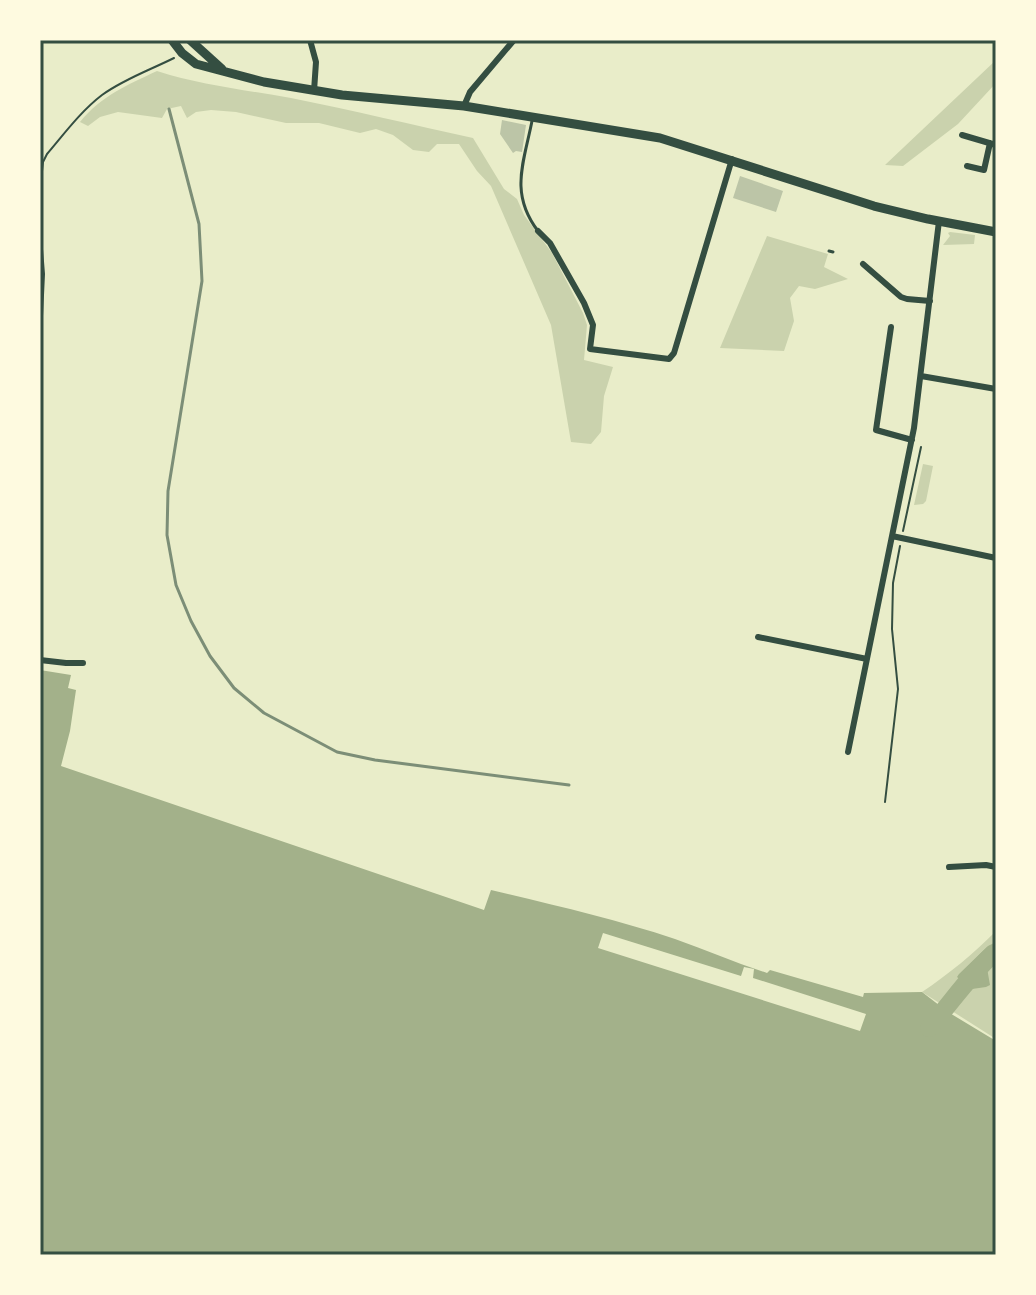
<svg xmlns="http://www.w3.org/2000/svg" width="1036" height="1295" viewBox="0 0 1036 1295" font-family="'Sofia Sans Condensed',sans-serif">
	<style>
		.green { fill: #cad2ad }
		.water { fill: #a3b18a }
		.pier { fill: #e9edc9 }
		.lines { fill: none; stroke-linecap: round; stroke-linejoin: round }
		.river { stroke: #a3b18a; stroke-width: 18 }
		.building { fill: #bcc5a7 }
		.path { stroke: #344e41; stroke-width: 2 }
		.service { stroke: #344e41; stroke-width: 3 }
		.minor { stroke: #344e41; stroke-width: 6 }
		.secondary { stroke: #344e41; stroke-width: 9 }
		.rail { stroke: #7c8e77; stroke-width: 3 }
		.neatline { fill: none; stroke: #344e41; stroke-width: 3 }
	</style>
	<rect width="100%" height="100%" fill="#e9edc9"/>
	<path class="green" d="M996,60v23l-38,41 -55,42 -18,-1z
		M157,71c43,14 89,19 134,27 61,12 122,27 182,40l31,51 13,10 7,16 28,38 31,60 4,12 -3,35 29,7 -9,29 -3,36 -10,12 -20,-2 -20,-117 -60,-139 -14,-15 -18,-27h-22l-8,8 -16,-2 -20,-15 -17,-6 -16,4 -41,-10h-33l-50,-11 -25,-2 -15,2 -9,6 -6,-12 -14,3 -5,9 -44,-6 -18,5 -12,9 -8,-4c21,-26 47,-37 77,-51z
		M950,232l25,3 -1,9 -31,1 7,-9 -2,-3z
		M767,236l61,18 -4,13 24,12 -33,10 -16,-3 -9,12 4,23 -10,30 -64,-3z
		M923,464l10,2 -7,35 -3,3 -9,1z
		M996,931v108l-74,-47c27,-18 51,-38 74,-61z"/>
	<path class="water" d="M40,670l31,5 -3,13 8,2 -6,41 -9,35 423,144 7,-20c62,15 124,29 184,49 31,11 61,24 92,34l3,-3 93,27 1,-4 58,-1 26,20 48,29v214h-956z
		M996,942v20l-4,-1 -5,7 3,17 -4,2 -14,2 -15,-12 2,-3 29,-28z"/>
	<path class="pier" d="M603,933l138,43 3,-9 10,2 -1,9 113,36 -6,17 -262,-83z"/>
	<g class="lines">
		<path class="river" d="M929,1028c22,-25 40,-52 64,-74l3,2"/>
	</g>
	<path class="building" d="M502,120l24,5 -4,27 -6,-1 -3,2 -13,-19z
		M740,176l43,15 -7,21 -43,-14z"/>
	<g class="lines">
		<path class="path" d="M40,190l3,-28 4,-8c17,-20 34,-43 55,-59 22,-16 48,-25 72,-37
			M40,224l4,50 -4,84
			M903,531l18,-84
			M885,802l13,-113 -6,-60 1,-46 7,-37"/>
		<path class="service" d="M532,121c-8,41 -23,72 6,110
			M829,251l4,1"/>
		<path class="minor" d="M310,40l6,22 -2,29
			M464,106l6,-14 44,-52
			M962,135l34,10
			M967,166l17,4 6,-27
			M538,231l12,12 34,60 9,22 -3,24 79,10 5,-6 58,-194
			M863,264l38,33 6,2 23,2
			M891,327l-15,103 36,10
			M921,376l75,13
			M892,536l104,22
			M758,637l109,22
			M40,660l26,3h17
			M848,752l66,-324 25,-207
			M949,867l37,-2 10,2"/>
		<path class="secondary" d="M172,40l10,13 14,11 68,18 78,13 122,11 196,32 214,68 54,13 68,13
			M190,40l32,29"/>
		<path class="rail" d="M169,109l30,115 3,57 -34,210 -1,44 9,50 15,36 19,35 24,32 30,25 73,39 38,8 194,25"/>
	</g>
	<rect width="1036" height="1295" fill="none" stroke="#fefae0" stroke-width="84"/>
	<rect x="42" y="42" width="952" height="1211" class="neatline"/>
</svg>
